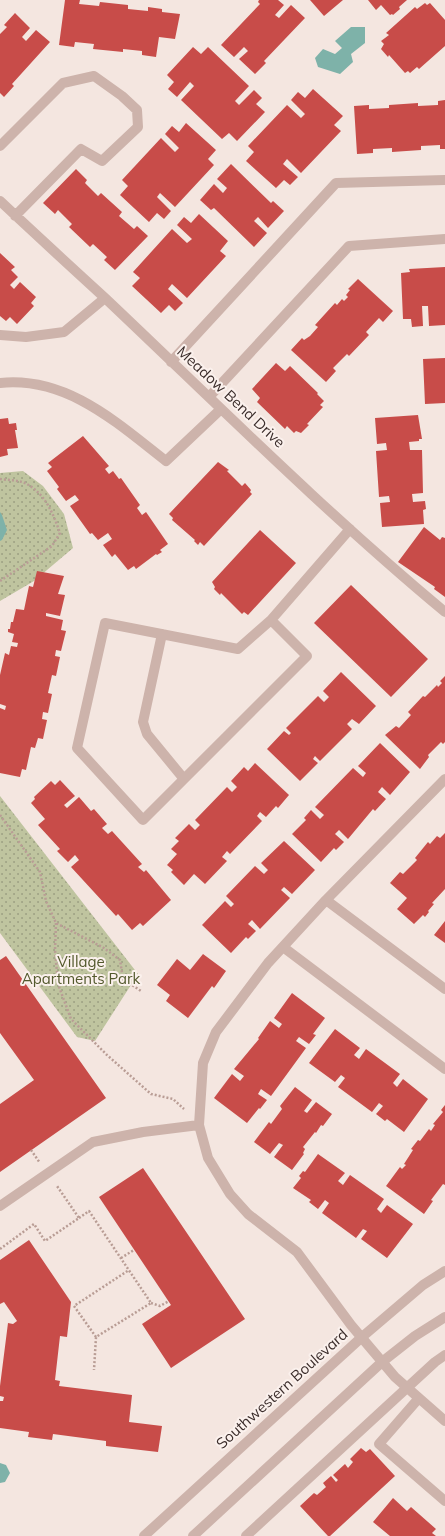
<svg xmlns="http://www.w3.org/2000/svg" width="445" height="1536" viewBox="0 0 445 1536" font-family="Mulish,sans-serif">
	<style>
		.grass { fill: url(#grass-dots) }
		.water { fill: #7eb2a9 }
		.building { fill: #c84c49 }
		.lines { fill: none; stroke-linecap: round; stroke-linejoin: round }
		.path { stroke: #b99d95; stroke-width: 2.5; stroke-dasharray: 2 2; stroke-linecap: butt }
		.minor { stroke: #cdb3ab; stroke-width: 10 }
		.labels { text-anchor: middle; stroke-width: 4; stroke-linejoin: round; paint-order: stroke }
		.street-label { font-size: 15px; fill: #3a2c2a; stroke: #fbf1ed }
		.park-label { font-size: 15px; fill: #53592d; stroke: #fbf1ed }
	</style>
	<defs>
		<pattern id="grass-dots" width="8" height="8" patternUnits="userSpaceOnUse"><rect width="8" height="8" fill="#bfc49f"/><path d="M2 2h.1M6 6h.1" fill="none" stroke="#9c9f82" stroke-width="1.8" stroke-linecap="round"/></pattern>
	</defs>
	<rect width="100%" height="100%" fill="#f4e6e0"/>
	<path class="grass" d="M23,471l20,15 21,28 9,34 -39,33 -34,20v-128z
		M0,796l138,178 -43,67 -18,-4 -77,-104z"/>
	<path class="water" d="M351,27h14v16l-14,11 2,8 -13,12 -22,-7 -3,-9 8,-9 12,5 7,-6 -7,-7z
		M0,512l2,3 5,15 -5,10 -2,1z
		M0,1463l6,2 4,8 -5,9 -5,1z"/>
	<path class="building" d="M65,0h15l-1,4 20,2 1,-4 28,3v4l20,2v-4l14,2v3l18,2 -5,25 -16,-2 -3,20 -14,-2v-4l-19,-2v3l-30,-3 1,-5 -19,-2 -1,5 -15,-2z
		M259,0h19l6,5 -9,10 4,3 12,-13 14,13 -41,43 2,2 -11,11 -16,-15 9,-8 -4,-4 -10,10 -13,-12 39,-41 -2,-2z
		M310,0h33l-19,16z
		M368,0h39l-8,7 1,2 -7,6 -1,-1 -2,1 -9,-10 -5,5z
		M425,3l2,2 3,-2 15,17v26l-26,23 -2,-2 -7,6 -2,-2 -3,2 -16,-18 -1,2 -7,-8 3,-5 -3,-3 8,-6 -3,-2 29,-26 2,2z
		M15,13l15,15 -8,9 4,4 10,-11 14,12 -38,42 2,2 -10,11 -4,-4v-59l7,-7 -3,-2z
		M193,47l8,7 7,-7 41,39 -14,15 4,4 15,-15 8,8 -6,6 9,8 -28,29 -8,-8 -7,6 -41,-39 13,-14 -4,-4 -13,15 -9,-8 6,-7 -7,-7z
		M313,89l30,27 -9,9 7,6 -40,42 -14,-14 -4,5 15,13 -8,8 -6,-5 -8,8 -30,-27 8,-9 -6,-6 39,-41 14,13 4,-4 -14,-14 7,-8 7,6z
		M445,100v49h-5v-4l-19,1v4l-29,2v-4l-19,1v4l-16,1 -3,-48 15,-1v4l20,-1v-3l29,-2v3l20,-1v-4z
		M186,123l30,27 -8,9 6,6 -39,42 -15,-14 -3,4 14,14 -7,8 -7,-6 -8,9 -29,-27 8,-9 -6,-6 39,-42 14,14 4,-4 -14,-14 7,-8 7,6z
		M231,164l40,39 2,-2 11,10 -16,17 -10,-11 -4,4 13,12 -13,14 -40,-39 -3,2 -11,-10 14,-16 9,9 4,-5 -10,-9z
		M76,169l11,11 -2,3 13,13 3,-3 21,19 -3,4 15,13 3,-3 11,10 -33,34 -11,-10 3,-3 -14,-13 -3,3 -21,-20 3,-3 -14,-14 -3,4 -12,-11z
		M199,214l29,27 -8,10 6,5 -39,42 -15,-14 -4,5 15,14 -8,8 -6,-6 -8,8 -29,-27 8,-8 -7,-6 39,-43 15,14 5,-4 -15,-14 7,-8 7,6z
		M0,253l15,14 -4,3 7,7 -8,8 4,4 6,-7 16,15 -5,6 3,3 -17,18 -7,-7 -4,4 -6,-5z
		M445,267v58l-16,1 -1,-20h-6l1,20 -11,1 -1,-8h-8l-2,-46 9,-1 -1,-3z
		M358,279l35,32 -10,11 -4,-4 -13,14 3,3 -20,21 -2,-2 -14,14 3,3 -10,11 -35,-32 11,-12 2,2 6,-4 8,-9 -3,-2 20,-22 2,2 5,-6 2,2 4,-4 -2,-2 4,-5 -2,-1z
		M445,358v45l-20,1 -2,-45z
		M276,363l9,8 5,-5 28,27 -1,1 7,7 -4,4 3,2 -16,17 2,1 -8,8 -5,-2 -2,2 -7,-7 -2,3 -28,-27 3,-4 -8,-9z
		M418,415l4,24h-3v2l-10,1 1,8h12l1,43 -11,1 1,8 12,-1 1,8 -3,1 1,14 -42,3 -2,-24 10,-1 -1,-6 -10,1 -3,-46 11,-1 -1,-7 -9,1 -2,-26z
		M8,418l1,6 7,-1 1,7h-2l3,18 -11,1 1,6 -8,2v-38z
		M83,436l26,30 -4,3 4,5 4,-3 6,8 2,-1 19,27 -3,3 5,7 4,-3 22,32 -8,6 2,2 -5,3 -1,-1 -20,15 -2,-3 -6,4 -13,-16 -3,3 -9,-12 9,-6 -4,-6 -10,7 -6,-7 -2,1 -20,-28 9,-6 -4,-5 -9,6 -9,-12 2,-2 -12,-16 5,-4 -4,-4z
		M218,462l11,8 -2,1 15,15 3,-3 6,7 -1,2 2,2 -48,52 -4,-4 -2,3 -4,-4 1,-1 -23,-20 1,-2 -4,-4z
		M424,527l16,13 2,-3 3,1v59l-11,-8 1,-2 -37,-25z
		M260,530l36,33 -48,52 -4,-3 -2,2 -21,-21 -1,2 -6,-6 1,-2 -3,-5z
		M37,571l27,5 -6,18 7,1 -5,21 -14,-3v3l17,4 -2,10 5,1 -5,20 -5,-1 -1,6 5,1 -4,19 -4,-1 -4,18 4,1 -4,19 -5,-1 -1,7 5,1 -4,19 -5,-1 -3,10 -4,-1 -5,23 -4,-1 -2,8 -20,-4v-65l5,2 1,-4 -6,-2v-29l5,-22 4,2 2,-9 6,1 1,-4 -6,-1 2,-8 -6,-2v-3h2l1,-7h2l3,-13 8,1 5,-24 4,1z
		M351,585l77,74 -37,38 -77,-74z
		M341,672l35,34 -17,18 -7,-5 -5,5 5,5 -32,32 -5,-5 -2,3 5,4 -18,18 -33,-32 17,-18 5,4 2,-2 -5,-5 32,-32 6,6 5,-5 -6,-6z
		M445,676v66l-2,2 -2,-2 -13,13 1,2 -9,12 -35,-34 11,-9 3,2 12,-13 -3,-3 15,-16 2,1 12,-12 1,2 4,-4 -2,-2z
		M380,743l30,29 -20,23 -8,-8 -4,5 8,7 -11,12 -2,-2 -25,30 -9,-9 -4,4 9,8 -8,8 -2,-2 -13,14 -29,-28 14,-14 -2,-2 7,-8 9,9 4,-4 -9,-8 38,-39 10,9 3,-4 -8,-7z
		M255,763l34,32 -11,13 -2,-2 -10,11 -6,-5 -3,4 5,5 -32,33 -3,-3 -5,6 5,4 -22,23 -11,-10 -10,11 -13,-13 2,-2 -6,-5 10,-11 -6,-5 8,-8 -4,-3 14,-14 6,6 5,-5 -5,-5 32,-33 5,5 5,-5 -6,-6 13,-14 4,4z
		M60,780l15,16 -11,9 3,3 12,-11 12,14 3,-2 13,15 -5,4 6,6 4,-3 30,33 -4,3 6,5 2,-2 25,30 -28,26 -3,-3 -8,7 -14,-16 -2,2 -45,-49 8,-7 -4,-5 -7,7 -11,-11 3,-2 -22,-24 7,-6 -14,-16 4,-4 -1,-2 17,-16 4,4z
		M445,833v56l-13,14 2,1 -6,7 1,1 -4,5 -2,-2 -9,9 -17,-15 10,-11 -17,-15 10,-11 3,2 14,-14 -2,-2 13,-16 2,2 7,-8 3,2z
		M284,841l31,29 -23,24 -8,-7 -3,3 9,8 -30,31 -8,-9 -4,4 8,7 -8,8 -2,-2 -15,16 -29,-28 23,-24 6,6 3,-3 -8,-8 29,-30 9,8 4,-4 -7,-7z
		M445,921v22l-11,-8z
		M203,954l23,17 -12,17 -2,-2 -24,32 -22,-17 4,-6 -13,-10 20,-26 13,11z
		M6,956l100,142 -106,74v-68l34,-24 -34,-47v-73z
		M292,993l33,25 -12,16 3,1 -7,9 -10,-7 -3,4 10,7 -35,48 -10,-7 -3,5 9,6 -7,9 -1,-1 -12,15 -33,-25 18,-24 8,7 4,-5 -10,-7 25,-30 -1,-1 12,-17 9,7 3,-4 -8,-6z
		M335,1029l25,19 -6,7 5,4 7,-10 34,25 -7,9 4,4 6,-8 25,20 -24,33 -17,-13 -2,2 -9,-7 7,-8 -4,-3 -7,9 -34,-25 7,-9 -4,-3 -6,7 -26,-19z
		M295,1087l17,13 -8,11 3,2 9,-11 16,12 -9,12 -2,-1 -5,8 -1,-1 -12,15 2,2 -2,4 1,1 -12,16 -18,-13 9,-12 -4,-2 -9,11 -16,-12 15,-20 2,2 11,-15 -2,-3z
		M445,1105v80l-2,-1 -12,16 2,1 -9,13 -38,-28 14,-19 2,2 4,-4 -2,-1 9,-14 -2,-1 7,-9 2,1 9,-12 2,2 4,-6 -2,-1 10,-12 -2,-2z
		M318,1154l27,19 -7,8 5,4 7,-10 34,24 -7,10 4,4 6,-8 26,19 -26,34 -26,-19 6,-8 -4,-2 -7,9 -34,-25 7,-10 -4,-3 -7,9 -9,-7 2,-2 -18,-12 8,-10 -2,-2 4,-5 2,1z
		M143,1168l102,151 -74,49 -29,-44 29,-19 -72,-108z
		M29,1240l42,62 -4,35 -7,-1 -5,44 5,1 -1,5 73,9 -3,27 33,4 -4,26 -52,-6v-5l-53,-7 -1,6 -24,-3 1,-5 -29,-4v-27h3l1,-4 -4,-1v-10l8,-63 5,1 4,-3 -13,-19 -4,2v-44z
		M361,1448l5,4 4,-3 25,27 -65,60h-2l-28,-30 14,-13 3,2 9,-8 -3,-4 8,-7 5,6 2,-2 -5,-5 12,-11 3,4 5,-6 -3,-3z
		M393,1498l14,13 4,-4 25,22 -4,4 4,3h-46l-17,-14z"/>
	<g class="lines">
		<path class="path" d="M0,479c7,1 18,1 25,4 20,10 28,30 35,50l-8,13 -52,35
			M0,815l40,57 6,29 10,22 48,25 16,12 3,19 18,12
			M56,923l-1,27 3,34 13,35 36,36 44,39 22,5 11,10
			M31,1150l9,13
			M79,1218l10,-7 62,92 -55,34 -2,33
			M0,1249l34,-25 11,17 34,-23 -22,-32
			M121,1258l13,-8
			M151,1303l9,3 9,-5
			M96,1337l-22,-31 55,-36"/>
		<path class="minor" d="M0,146l63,-63 31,-7 28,20 15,14 1,17 -36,34 -21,-12 -66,67
			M0,201c35,33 70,65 105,97 112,106 221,215 340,314
			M0,335l26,2 38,-5 41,-34
			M171,362l165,-179 109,-3
			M0,383c67,-7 117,40 166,78l55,-52
			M209,397l140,-151 96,-7
			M271,620l36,36 -164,164 -66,-72 28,-125 133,26 33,-29 79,-91
			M162,634l-19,88 4,12 37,45
			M445,779l-119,121 -58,63 -52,69 -13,31 -4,62 9,33 22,36 18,20 49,38 54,73 44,52 50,44
			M326,900l119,89
			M283,947l162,122
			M0,1206l93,-64 50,-10 56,-7
			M419,1398l-40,46 66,57
			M144,1536l218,-199 61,-52 22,-14
			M193,1536l189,-174 33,-26 30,-19
			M246,1536l189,-174 10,-7"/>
	</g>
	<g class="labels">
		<g class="street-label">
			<text transform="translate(231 397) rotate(43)" y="5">Meadow Bend Drive</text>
			<text transform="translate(282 1389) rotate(-42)" y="5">Southwestern Boulevard</text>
		</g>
		<g class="park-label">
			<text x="81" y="967">Village<tspan x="81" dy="17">Apartments Park</tspan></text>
		</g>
	</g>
</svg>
